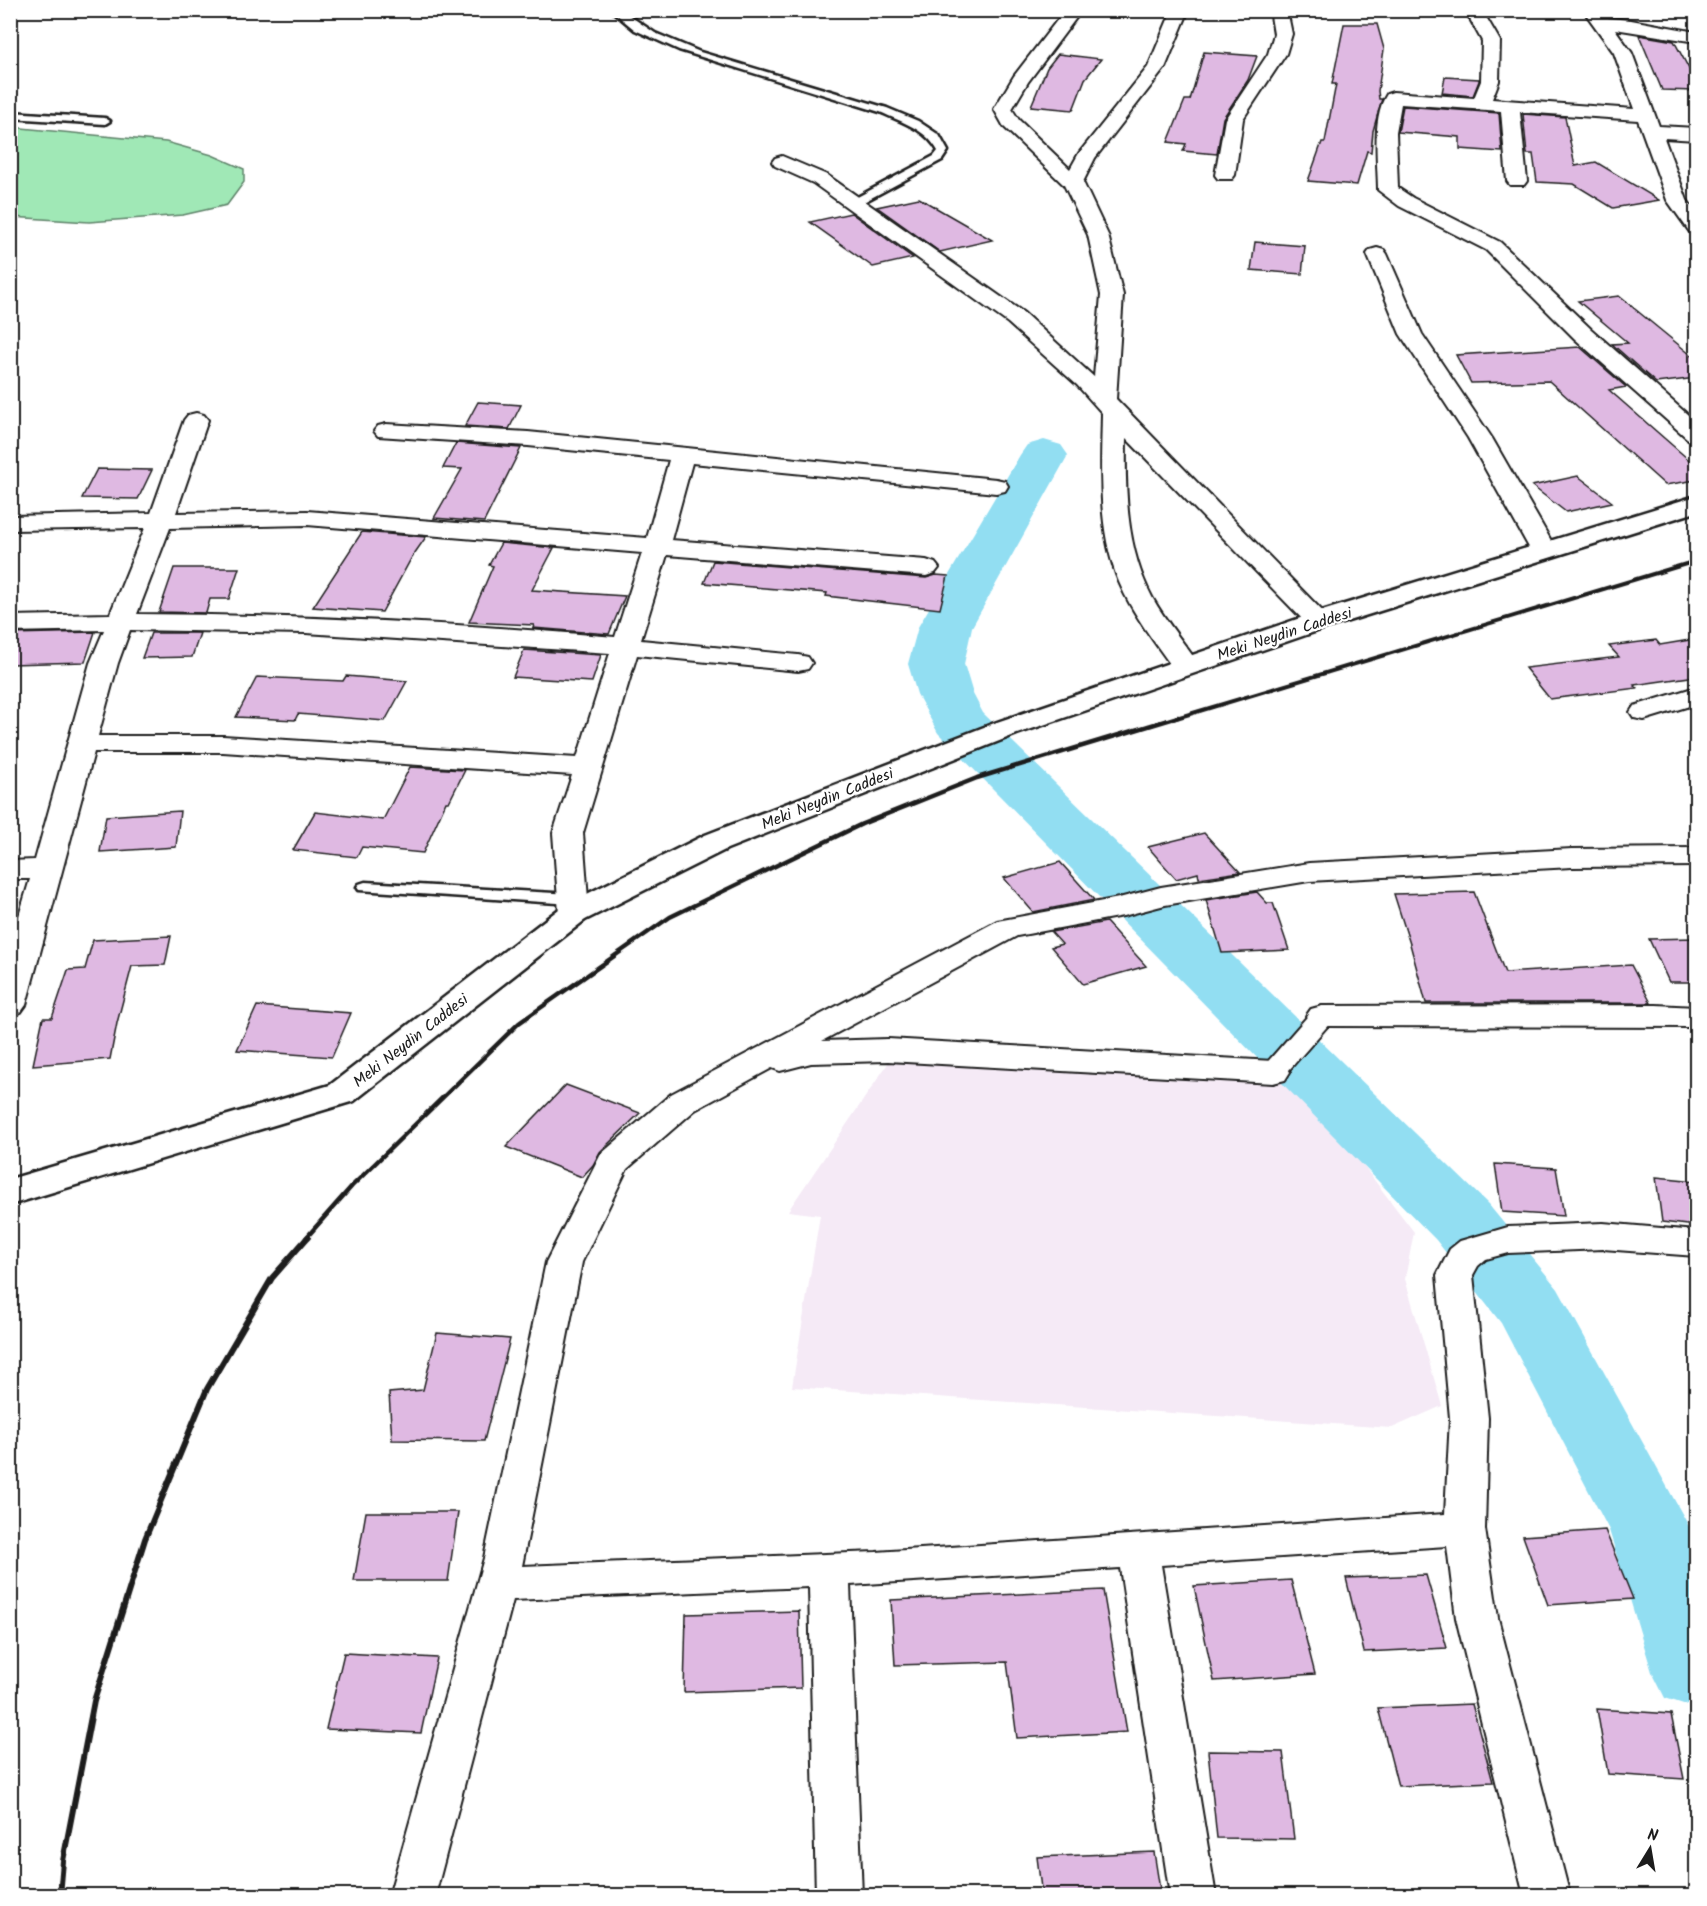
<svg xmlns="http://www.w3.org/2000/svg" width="1707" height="1906" viewBox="0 0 1707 1906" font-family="Kalam,sans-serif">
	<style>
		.built { fill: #f5eaf6 }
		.green { fill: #a0e8b6; stroke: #5e8269; stroke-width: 1.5 }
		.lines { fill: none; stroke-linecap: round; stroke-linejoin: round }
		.river { fill: #92def2; fill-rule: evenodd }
		.building { fill: #dfb9e2; stroke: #1c1c1c; stroke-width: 1.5 }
		.service-casing { stroke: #1c1c1c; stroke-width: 5 }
		.pedestrian-casing { stroke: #1c1c1c; stroke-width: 4 }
		.minor-casing { stroke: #1c1c1c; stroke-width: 4 }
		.tertiary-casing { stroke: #1c1c1c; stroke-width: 5 }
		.service { fill: #fff; fill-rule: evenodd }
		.pedestrian { fill: #fff; fill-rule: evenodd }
		.minor { fill: #fff; fill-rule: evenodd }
		.tertiary { fill: #fff; fill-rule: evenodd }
		.rail-far2 { stroke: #1c1c1c; stroke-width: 4 }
		.rail-far1 { stroke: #1c1c1c; stroke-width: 4.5 }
		.rail { stroke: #1c1c1c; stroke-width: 6 }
		.labels { text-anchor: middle; stroke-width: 4.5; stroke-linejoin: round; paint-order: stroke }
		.street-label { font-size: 16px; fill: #1c1c1c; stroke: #fff }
	</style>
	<rect width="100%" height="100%" fill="#fff"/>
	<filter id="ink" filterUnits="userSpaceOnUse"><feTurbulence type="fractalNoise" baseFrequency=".0167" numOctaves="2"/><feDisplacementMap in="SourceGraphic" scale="12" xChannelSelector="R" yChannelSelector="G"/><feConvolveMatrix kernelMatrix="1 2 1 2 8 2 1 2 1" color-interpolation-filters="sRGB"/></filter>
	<g filter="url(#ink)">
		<path class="built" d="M889,1062l411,21 114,149 -9,47 37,127 -50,22 -600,-41 28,-172 -32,-4z"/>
		<path class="green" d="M11,127l155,15 46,13 32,14v13l-17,23 -44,10 -94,7 -78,-5z"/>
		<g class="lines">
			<path class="river" d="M1044,440l17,5 7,10 -96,172 -8,37 9,30 10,19 505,491 70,85 133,241 5,15v163l-31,-10 -13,-26 -43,-142 -108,-207 -65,-83 -498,-507 -21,-39 -9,-30 10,-37 102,-172 7,-10z"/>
		</g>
		<path class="building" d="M1344,24h33l7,25 -6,42 1,8h3l-9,32 -2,21 -4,-1 -10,34 -49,-4 14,-39h3l11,-58h-4z
			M1639,35l35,6 22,41v9l-34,-1z
			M1204,52l53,4 -9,24 -25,38 -6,36 -34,-3 3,-7 -18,-2 17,-42h5z
			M1058,54l43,5 -16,20 -12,31 -42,-4 16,-38z
			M1445,77l34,2v2l-6,15 -31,-3z
			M1403,106l96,7 3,39 -42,-3v-12l-62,-5z
			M1523,114l42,3 10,49 21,-4 63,38 -46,8 -39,-24 -37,-2 -4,-28h-6z
			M919,198l73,42 -52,12 -63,-45z
			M851,213l62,45 -40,9 -63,-45z
			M1255,242l50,4 -3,28 -51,-4z
			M1619,296l77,63v19l-40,5 -44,-39 16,-1 -50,-42z
			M1580,347l46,40 -17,3 87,76v14l-31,5 -116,-104 -78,2 -15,-28z
			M478,402l43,3 -12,24 -44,-3z
			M456,443l65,5 -37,74 -50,-4 28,-49 -19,-1z
			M97,469l55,1 -14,29 -56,-1z
			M1578,476l34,26 -46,10 -34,-26z
			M362,532l64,5 -14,20 -30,55 -69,-5z
			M501,543l53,5 -22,42 93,6 -16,38 -76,-6 1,-3 -65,-3 24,-56 -4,-1z
			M713,561l213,17 10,-3 12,1 -8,33 -114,-13 1,-3 -123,-10z
			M174,568h65l-10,31h-19l-4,14 -47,-1z
			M95,632l-10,30 -75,2v-30z
			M151,633h49l-8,24 -50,1z
			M1696,639v37l-62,9 3,3 -87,11 -25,-31 94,-11 -10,-11 47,-6 4,5z
			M524,650l77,5 -9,27 -79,-5z
			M346,676l61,5 -22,40 -87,-7 -3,6 -59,-3 21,-40 86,4z
			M410,767l55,3 -16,32h-3l-23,51 -61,-6 -5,10 -64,-7 22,-38 68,8z
			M180,811l-4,36 -76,5 6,-36z
			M1204,833l36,39 -41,6 -1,-5 -22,6 -28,-32z
			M1060,862l34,38 -61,12 -29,-34z
			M1257,892l10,11h6l16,47 -67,3 -16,-53z
			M1474,892l31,81 126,-8 20,38h-225l-16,-59 -16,-50z
			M1106,922l40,44 -63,18 -32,-37 11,-3 -11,-12z
			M171,936l-6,29 -33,1 -15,57 -7,36 -77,6 10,-47h9l16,-48 17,-1 8,-29z
			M1696,938v44h-27l-20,-43z
			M257,1006l94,7 -19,44 -95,-7z
			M566,1085l74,28 -40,39 -7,13 -11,12 -76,-30z
			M1495,1164l61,4 8,48 -62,-4z
			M1656,1177l40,4v45l-34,-4z
			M437,1333l73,6 -26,102 -92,-1 -3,-47 34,-3z
			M366,1512h92l-10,69h-94z
			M1605,1530l28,69 -85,6 -25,-69z
			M1426,1575l21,73 -83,4 -18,-74z
			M1291,1580l24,94 -101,7 -20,-95z
			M1103,1590l24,142 -110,6 -10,-76 -112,3 -4,-65z
			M799,1611l2,77 -117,4 2,-78z
			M344,1653l93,5 -16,75 -95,-4z
			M1472,1704l21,78 -95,4 -20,-78z
			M1597,1709l74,5 13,65 -76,-5z
			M1208,1751l75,1 11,87 -77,-1z
			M1154,1852l7,44h-119l-5,-39z"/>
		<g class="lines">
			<g class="service-casing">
				<path id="service" d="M611,10h10l34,23 45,19 187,56 31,13 21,14 9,16 -6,9 -84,45h-8v-4l84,-45 4,-5c-12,-22 -36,-29 -58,-39l-201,-62 -44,-20z
					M10,112l95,6 5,3 -5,3 -95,-6z
					M365,882l207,12 8,5 -8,5 -213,-14 -2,-3 2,-3z"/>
			</g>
			<g class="pedestrian-casing">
				<path id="pedestrian" d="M1322,1008l9,2 3,6 -3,6 -49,56 -9,2 -9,-2 -4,-6 4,-6 49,-56z"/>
			</g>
			<g class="minor-casing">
				<path id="minor" d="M1065,10h17l-54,72 -16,27 7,11 51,49 9,-16 69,-86 24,-57h17l-24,58 -70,90 -12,24 25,53 15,60 -7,104 216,222 -4,6 -9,2 -9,-2 -184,-189c-1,54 0,110 26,159 14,25 32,46 48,69l-4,6 -10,2 -10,-2c-21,-29 -43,-57 -57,-90 -22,-53 -18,-113 -17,-169l-25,-28 -69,-62 -195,-140 -38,-17 -3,-4 3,-4 7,-2 45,19 197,138 70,64 7,-82 -13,-60 -24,-50 -60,-58 -10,-18 20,-33z
					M1270,10h17l5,24 -6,20 -43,65 -8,56 -3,4h-14l-3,-4 10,-56 43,-65 6,-20z
					M1465,10h17l18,31 -1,40 -7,18 142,10 -20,-56 -31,-43h19l6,8 23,2 65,12v10l-81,-13 17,24 27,73 37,2v12l-32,-2 23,62 9,13v20l-7,-2 -22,-31 -29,-80 -118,-8 7,69 -3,4h-14l-3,-4 -6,-70 -100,-7 -5,28 2,56 15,10 87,44 91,87 105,93v19l-8,-2 -113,-100 -89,-89 -87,-44 -21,-16c0,-26 -7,-73 9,-96l6,-2 81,6 7,-17 1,-40z
					M1377,248l7,2 3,4 35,80 70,104 65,113 -4,5 -9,3 -9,-3 -4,-5 -63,-113 -68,-104 -33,-80 3,-4z
					M196,413l8,2 4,5 -32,93 131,-2 340,27 22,-78 -141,-14 -150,-10 -4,-5 4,-5 8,-2 142,8 468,47 9,2 3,5 -3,5 -9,2 -304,-30 -21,77 255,20 9,3 4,5 -4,5 -9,3 -259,-21 -26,85 157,15 10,2 4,6 -4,6 -10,2 -161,-16 -54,178 6,80 -4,7 -11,2 -11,-2 -4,-7 -6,-80 19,-58 -349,-23h-129l-68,253 -5,7 -11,3v-69l20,-67h-20v-18l25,-1 55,-197 14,-33 -94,2v-16l100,-2 35,-86 -135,2v-14l141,-3 33,-93 4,-5zM307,525l335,28 -27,84c-159,-14 -319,-22 -478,-23l33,-86zM130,630l176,3 304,20 -33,105 -354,-22h-125l20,-73z
					M1696,687v17l-52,16 -10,-2 -4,-6 4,-6z
					M1696,848v18l-124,1 -263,14 -144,24 -42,11 -106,20 -195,105 66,-2 385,22 12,3 5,8 -5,8 -12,3 -385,-22 -77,2 -31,8 -8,-3 -77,42 -68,59 -45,93 -60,304 354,-14 569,-38 5,-96 -13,-143 13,-26 10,-8 48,-14 95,-4 93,8v25l-93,-7 -95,4 -22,6 -8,7 -5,9 15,143 -3,111 13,89 72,278h-46l-68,-278 -9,-72 -286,19 55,331h-46l-50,-328 -270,17 12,311h-46l-7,-309 -296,13 -78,296h-46l95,-338 62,-296 55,-108 70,-60 326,-173 11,-2 111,-21 42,-11 148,-24 263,-14z
					M1656,1005l40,2v20l-374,-1 -11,-3 -5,-7 5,-7 11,-3z"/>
			</g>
			<g class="tertiary-casing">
				<path id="tertiary" d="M1696,496v16l-367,115 -312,107 -290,115 -142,71 -231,181 -344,104v-26l320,-94 233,-179 142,-71 292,-113 312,-107z"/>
			</g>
			<use href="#service" class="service"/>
			<use href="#pedestrian" class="pedestrian"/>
			<use href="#minor" class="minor"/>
			<use href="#tertiary" class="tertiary"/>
			<path class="rail-far2" d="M1173,719l523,-158"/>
			<path class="rail-far1" d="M306,1238l46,-52 167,-163 151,-106 192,-93 115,-46 201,-61"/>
			<path class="rail" d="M60,1896l3,-35 31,-160 51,-162 62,-150 65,-111 36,-41"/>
		</g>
	</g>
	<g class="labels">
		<g class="street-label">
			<text transform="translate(1284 633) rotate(-18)" y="6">Meki Neydin Caddesi</text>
			<text transform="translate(827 798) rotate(-22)" y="6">Meki Neydin Caddesi</text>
			<text transform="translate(410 1040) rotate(-38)" y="6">Meki Neydin Caddesi</text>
		</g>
	</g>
	<rect width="1707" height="1906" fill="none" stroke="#fff" stroke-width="36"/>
	<rect x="18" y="18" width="1671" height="1870" fill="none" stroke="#1c1c1c" stroke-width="2" filter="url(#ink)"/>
	<g transform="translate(1650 1849) rotate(11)" stroke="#ffffff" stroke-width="4.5" paint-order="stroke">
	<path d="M0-4.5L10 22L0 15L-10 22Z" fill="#1c1c1c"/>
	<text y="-9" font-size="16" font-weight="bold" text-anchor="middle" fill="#1c1c1c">N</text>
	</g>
</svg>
